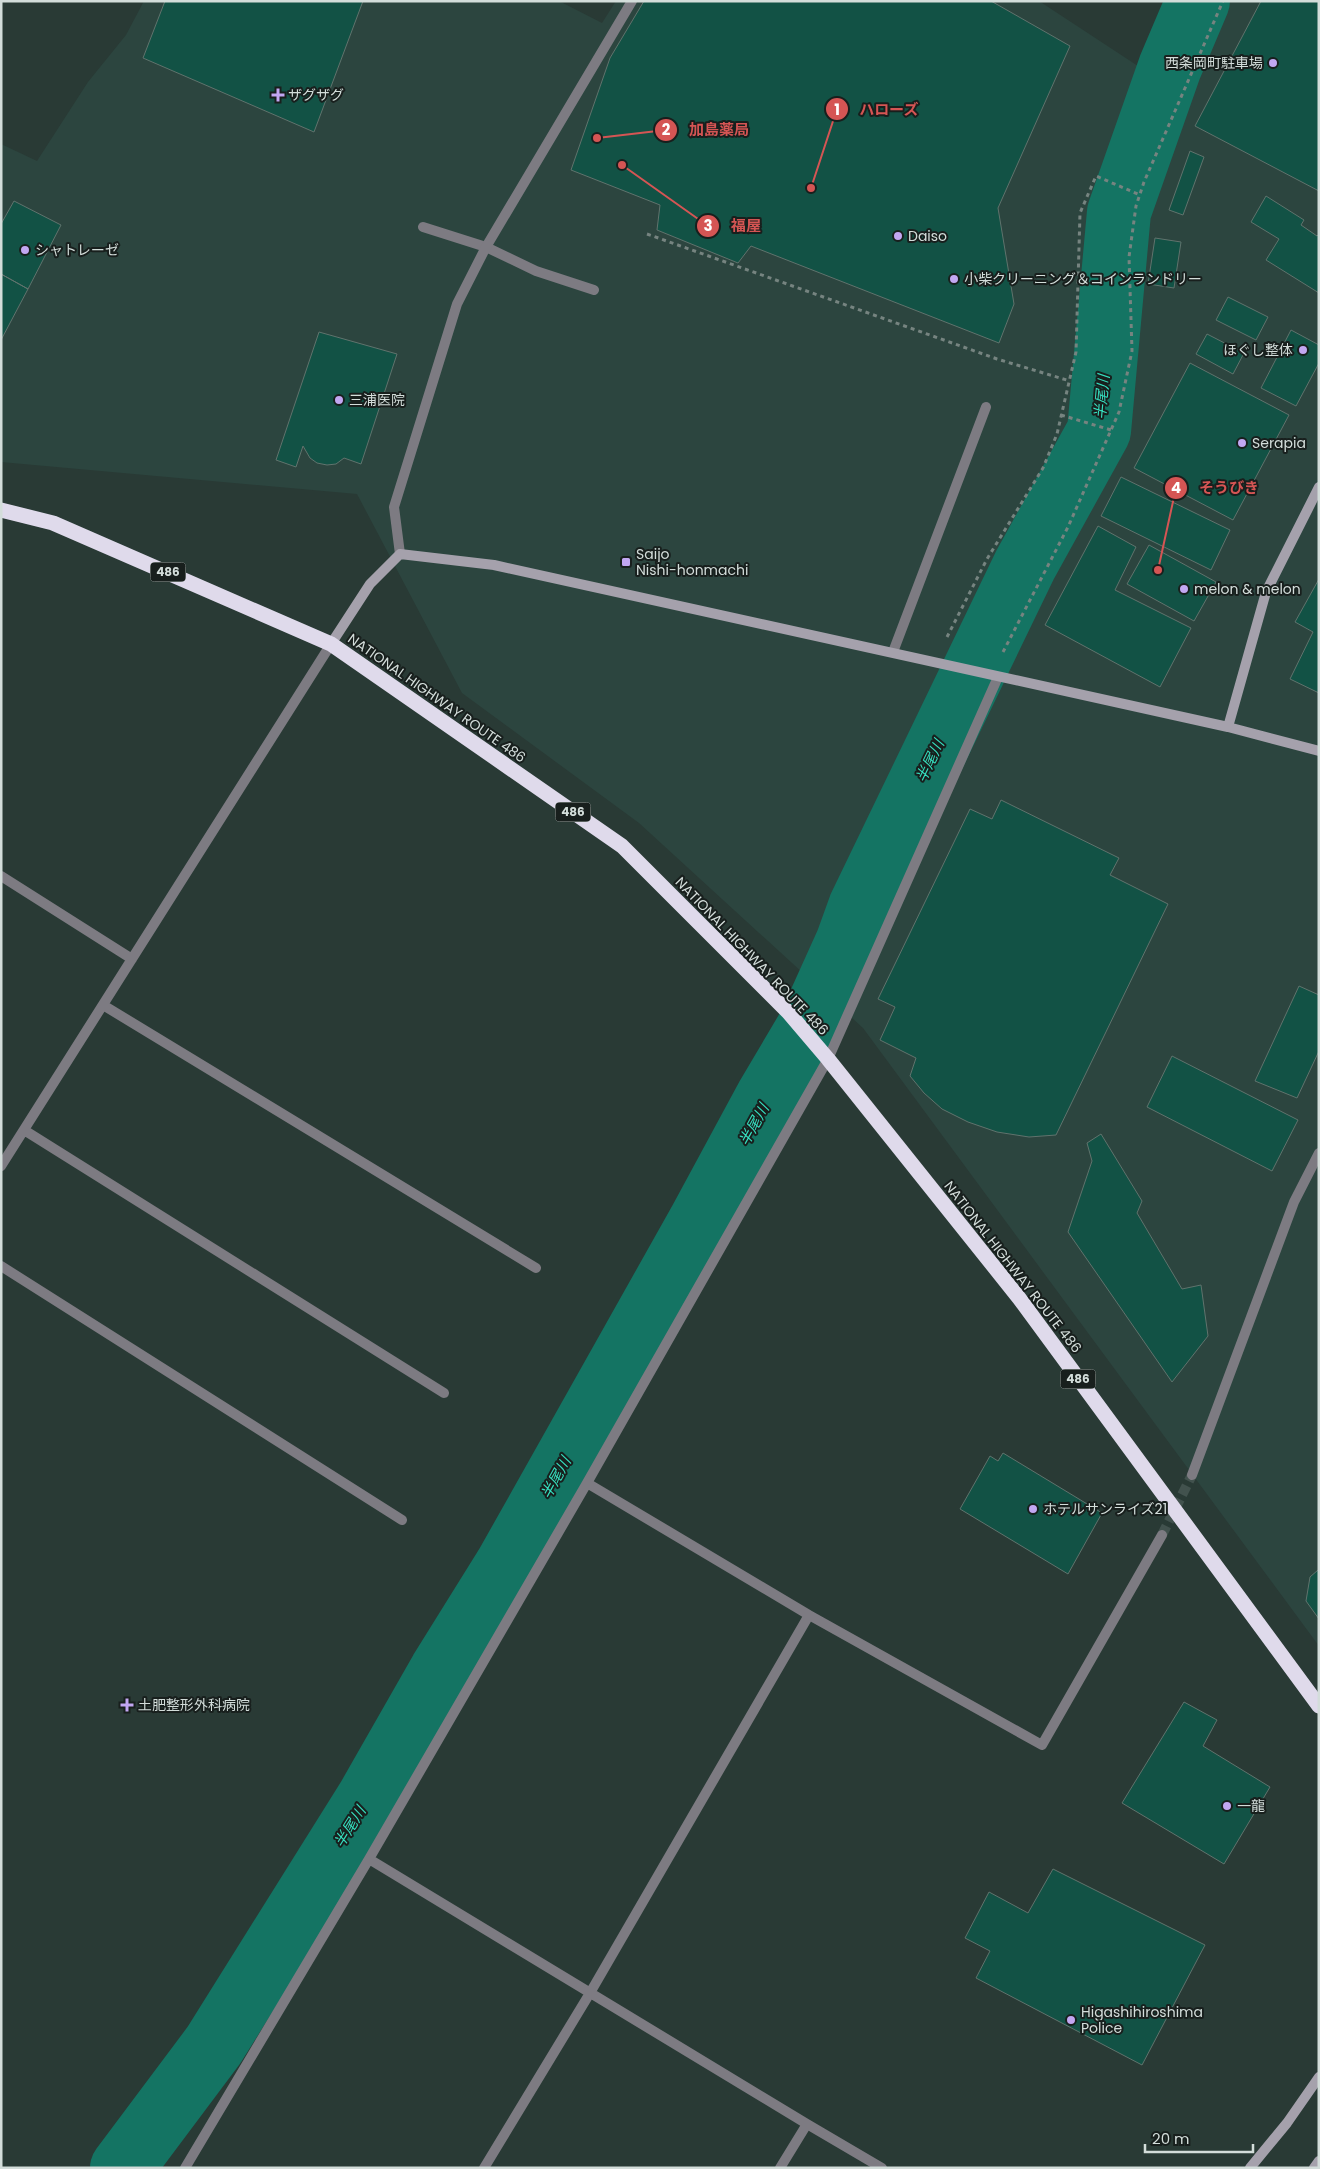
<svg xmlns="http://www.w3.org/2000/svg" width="1320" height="2169" viewBox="0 0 1320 2169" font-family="Poppins,'Noto Sans JP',sans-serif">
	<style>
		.built { fill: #2c453f }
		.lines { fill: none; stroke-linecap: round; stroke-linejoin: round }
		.river { stroke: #147463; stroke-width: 64 }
		.building { fill: #125245; stroke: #60736d }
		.street-tunnel { stroke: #42524e; stroke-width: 10; stroke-dasharray: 10 5; stroke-linecap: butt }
		.path { stroke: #768480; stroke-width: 3; stroke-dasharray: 4 4; stroke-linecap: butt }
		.lane { stroke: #7d7b82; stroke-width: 10 }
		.street { stroke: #7d7b82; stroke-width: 10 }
		.secondary { stroke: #a5a1ac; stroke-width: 10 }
		.highway { stroke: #dfdaeb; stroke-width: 15 }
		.poi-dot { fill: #c2a7f2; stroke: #181f1d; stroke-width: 2 }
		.labels { text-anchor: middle; stroke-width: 4; stroke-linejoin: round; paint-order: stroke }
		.shield { fill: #181f1d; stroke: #9ba4a1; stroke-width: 1 }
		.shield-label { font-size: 12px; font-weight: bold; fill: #d3ddda }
		.poi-label { font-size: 14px; fill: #d3ddda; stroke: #181f1d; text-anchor: start }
		.street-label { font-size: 14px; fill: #d3ddda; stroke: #181f1d }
		.water-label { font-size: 15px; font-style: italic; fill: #36dfbf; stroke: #181f1d }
		.leader { fill: none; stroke: #d55554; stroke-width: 2 }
		.callout-dot { fill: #d55554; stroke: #181f1d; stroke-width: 2 }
		.mark-label { font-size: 15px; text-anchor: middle; font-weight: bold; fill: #fff }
		.callout-label { font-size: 15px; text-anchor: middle; font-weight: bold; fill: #d55554; stroke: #181f1d; stroke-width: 4; stroke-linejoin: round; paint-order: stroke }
	</style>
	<rect width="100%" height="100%" fill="#293a35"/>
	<path class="built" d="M144,1h415l43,22 14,-22h423l137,90 42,-90h101v1645l-456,-618 -224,-205 -177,-130 -105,-199 -356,-32v-318l36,17 51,-79 38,-47z"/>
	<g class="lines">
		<path class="river" d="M122,2168l92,-123 154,-246 73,-128 66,-106 194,-345 67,-124 42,-71 37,-82 13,-36 165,-342 74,-134 20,-219 51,-145 28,-66"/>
	</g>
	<path class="building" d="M165,1h198l-49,131 -171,-74z
		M644,1h347l79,45 -72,162 16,96 -15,39 -248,-97 -13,17 -81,-33 3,-25 -89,-35 39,-112z
		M1261,1h58v190l-124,-65z
		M1190,151l14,6 -21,58 -14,-5z
		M1266,196l38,24 -3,5 16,11 2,-2v59l-53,-33 13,-21 -28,-17z
		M14,201l47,24 -33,64 -27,-15v-50z
		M1155,238l26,4 -7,46 -26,-4z
		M1,274l27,15 -27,51z
		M1228,297l40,20 -12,23 -40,-20z
		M1291,330l28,15v18l-23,43 -35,-18z
		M319,332l78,22 -36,110 -17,-6 -8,6 -9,1 -10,-2 -7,-5 -7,-12 -7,21 -20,-7z
		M1207,334l37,19 -11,21 -37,-20z
		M1190,363l99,52 -56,105 -99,-52z
		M1121,477l109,53 -19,40 -110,-54z
		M1098,526l38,21 -21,43 76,38 -31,59 -115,-62z
		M1149,545l67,37 -22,39 -67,-37z
		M1319,579v114l-29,-14 23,-47 -18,-10z
		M1001,800l118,58 -9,17 58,29 -112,231 -27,2 -32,-5 -29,-10 -26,-13 -18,-16 -14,-17 6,-18 -36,-18 15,-33 -17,-8 92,-190 22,10z
		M1299,986l20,9v56l-22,47 -42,-17z
		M1172,1056l126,64 -26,51 -125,-64z
		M1101,1134l41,67 -5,12 45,76 19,-4 7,51 -36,46 -104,-150 24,-71 -5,-18z
		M1003,1453l99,60 -34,61 -108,-65 30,-53 8,5z
		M1318,1570h1v49l-13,-18 4,-24z
		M1184,1702l33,18 -14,26 67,41 -46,77 -102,-61z
		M1053,1869l152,76 -63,120 -166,-87 14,-27 -25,-13 24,-46 39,21z"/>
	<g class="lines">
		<path class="street-tunnel" d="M1162,1535l30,-60"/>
		<path class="path" d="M647,234l350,125 73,22
			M1061,415l50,15
			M947,637l40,-78 56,-91 14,-34 19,-82 4,-139 16,-37 44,19
			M1003,652l65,-125 51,-115 13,-61 -3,-94 7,-51 8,-24 79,-181"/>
		<path class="lane" d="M423,227l63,20 50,24 58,19
			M893,652l93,-245"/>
		<path class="street" d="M400,554l-6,-47 63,-203 29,-57 146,-246
			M1,876l131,83
			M103,1005l433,263
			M24,1130l420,263
			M1,1166l330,-522
			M1,1266l401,254
			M1192,1475l102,-273 25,-49
			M587,1483l222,132 233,130 120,-210
			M369,1859l438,265 75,44
			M185,2168l184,-309 218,-376 241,-424 170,-382
			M484,2168l106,-175 219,-378
			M780,2168l27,-44"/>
		<path class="secondary" d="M331,644l39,-60 30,-30 94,11 734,162 91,24
			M1228,727l38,-135 53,-105
			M1250,2168l37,-45 32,-46
			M1314,2168l5,-7"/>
		<path class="highway" d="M1,510l52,13 278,121 291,202 166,166 40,47 191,239 300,408"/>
	</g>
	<g class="poi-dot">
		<circle cx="1273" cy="63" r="5"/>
		<path d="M275.5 87.5h5v5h5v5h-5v5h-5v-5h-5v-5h5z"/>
		<circle cx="898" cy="236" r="5"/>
		<circle cx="25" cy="250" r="5"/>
		<circle cx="954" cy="279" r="5"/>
		<circle cx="1303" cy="350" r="5"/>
		<circle cx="339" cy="400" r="5"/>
		<circle cx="1242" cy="443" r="5"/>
		<rect x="621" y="557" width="10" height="10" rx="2.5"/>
		<circle cx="1184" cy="589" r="5"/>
		<circle cx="1033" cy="1509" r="5"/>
		<path d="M124.5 1697.5h5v5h5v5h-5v5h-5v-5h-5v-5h5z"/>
		<circle cx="1227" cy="1806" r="5"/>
		<circle cx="1071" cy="2020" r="5"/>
	</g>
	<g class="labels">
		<g class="shield">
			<rect x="150.5" y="562.5" width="35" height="19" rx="4"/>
			<rect x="555.5" y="802.5" width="35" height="19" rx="4"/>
			<rect x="1060.5" y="1369.5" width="35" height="19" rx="4"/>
		</g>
		<g class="shield-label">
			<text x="168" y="576">486</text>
			<text x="573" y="816">486</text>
			<text x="1078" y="1383">486</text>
		</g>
		<g class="poi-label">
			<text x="1263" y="68" text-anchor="end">西条岡町駐車場</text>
			<text x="288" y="100">ザグザグ</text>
			<text x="908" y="241">Daiso</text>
			<text x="35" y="255">シャトレーゼ</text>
			<text x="964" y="284">小柴クリーニング＆コインランドリー</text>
			<text x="1293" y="355" text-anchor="end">ほぐし整体</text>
			<text x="349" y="405">三浦医院</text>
			<text x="1252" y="448">Serapia</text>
			<text x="636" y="559">Saijo<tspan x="636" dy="16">Nishi-honmachi</tspan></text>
			<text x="1194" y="594">melon &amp; melon</text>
			<text x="1043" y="1514">ホテルサンライズ21</text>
			<text x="138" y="1710">土肥整形外科病院</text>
			<text x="1237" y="1811">一龍</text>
			<text x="1081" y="2017">Higashihiroshima<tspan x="1081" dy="16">Police</tspan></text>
		</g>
		<g class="street-label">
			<text transform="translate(437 698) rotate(35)" y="5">NATIONAL HIGHWAY ROUTE 486</text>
			<text transform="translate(752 956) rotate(46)" y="5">NATIONAL HIGHWAY ROUTE 486</text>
			<text transform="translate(1013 1267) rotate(52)" y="5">NATIONAL HIGHWAY ROUTE 486</text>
		</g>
		<g class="water-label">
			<text transform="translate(1102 397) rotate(-85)" y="5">半尾川</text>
			<text transform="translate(930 761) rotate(-64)" y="5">半尾川</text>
			<text transform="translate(754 1125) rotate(-61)" y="5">半尾川</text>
			<text transform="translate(556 1478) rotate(-61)" y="5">半尾川</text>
			<text transform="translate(350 1827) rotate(-58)" y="5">半尾川</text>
		</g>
	</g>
	<path class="leader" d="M811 188L837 109M597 138L666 130M622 165L708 226M1158 570L1176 488"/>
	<g class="callout-dot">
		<circle cx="811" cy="188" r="5"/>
		<circle cx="597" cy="138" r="5"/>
		<circle cx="622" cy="165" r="5"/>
		<circle cx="1158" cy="570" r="5"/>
		<circle cx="837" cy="109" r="12"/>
		<circle cx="666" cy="130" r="12"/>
		<circle cx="708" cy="226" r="12"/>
		<circle cx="1176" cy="488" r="12"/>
	</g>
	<g class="mark-label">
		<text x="837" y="115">1</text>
		<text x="666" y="135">2</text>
		<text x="708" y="231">3</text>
		<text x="1176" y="493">4</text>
	</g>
	<g class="callout-label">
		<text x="889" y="115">ハローズ</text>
		<text x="719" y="135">加島薬局</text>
		<text x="746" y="231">福屋</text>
		<text x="1229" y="493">そうびき</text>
	</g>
	<rect width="1320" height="2169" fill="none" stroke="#d3ddda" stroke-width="5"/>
	<path d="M1145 2144v8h108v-8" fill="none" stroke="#d3ddda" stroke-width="2.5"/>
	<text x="1152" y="2144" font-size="15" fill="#d3ddda" stroke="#181f1d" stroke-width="4" paint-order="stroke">20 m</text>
</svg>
